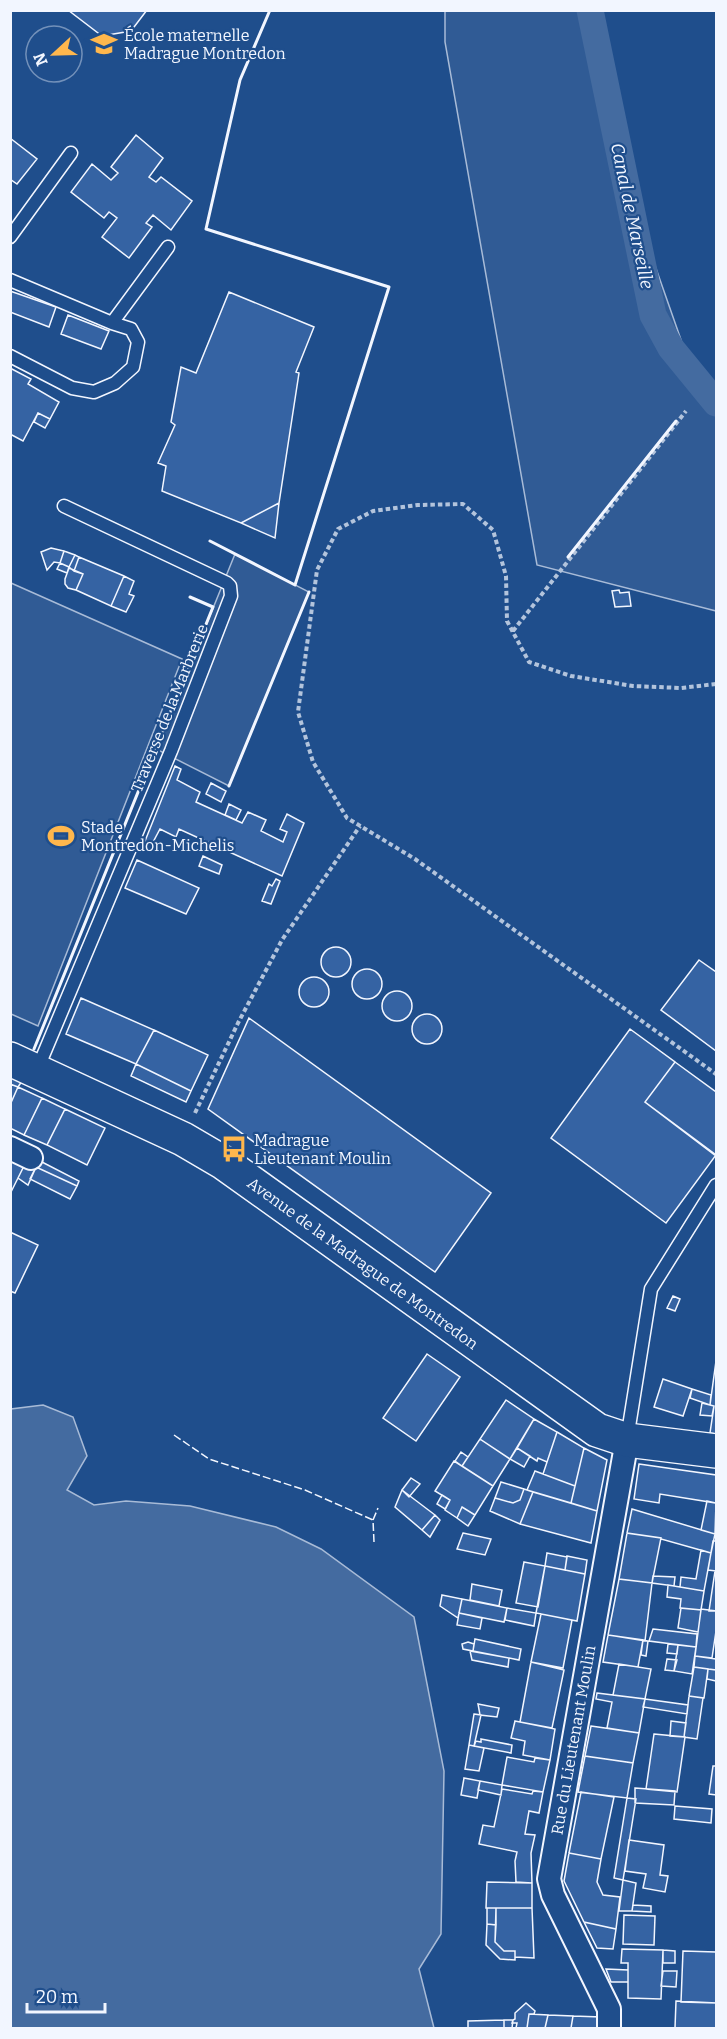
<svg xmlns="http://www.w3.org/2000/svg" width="727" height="2039" viewBox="0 0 727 2039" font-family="Bitter,serif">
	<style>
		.built { fill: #305b95; stroke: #a8bbd7; stroke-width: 1.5 }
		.water { fill: #446ba0; stroke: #a8bbd7; stroke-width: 1.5 }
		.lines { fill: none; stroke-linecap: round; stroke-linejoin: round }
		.canal { stroke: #446ba0; stroke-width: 27 }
		.building { fill: #3563a3; stroke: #f2f6ff; stroke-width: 1.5 }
		.lane-casing { stroke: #f2f6ff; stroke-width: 15 }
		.street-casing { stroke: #f2f6ff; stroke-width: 26 }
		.secondary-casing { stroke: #f2f6ff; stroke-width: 36 }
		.path { stroke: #b3c4dc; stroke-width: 4; stroke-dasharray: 4.5 3; stroke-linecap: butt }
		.lane { stroke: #1f4e8c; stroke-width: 12 }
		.street { stroke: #1f4e8c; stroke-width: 22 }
		.secondary { stroke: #1f4e8c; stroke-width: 33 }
		.fence { stroke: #f2f6ff; stroke-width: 1.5; stroke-dasharray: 8 3; stroke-linecap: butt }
		.wall { stroke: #f2f6ff; stroke-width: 3 }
		.labels { text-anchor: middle; stroke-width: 4.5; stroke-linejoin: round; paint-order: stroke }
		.poi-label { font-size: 16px; fill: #f2f6ff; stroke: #1f4e8c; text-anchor: start }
		.street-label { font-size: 16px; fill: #f2f6ff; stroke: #1f4e8c }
		.water-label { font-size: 18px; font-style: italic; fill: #f2f6ff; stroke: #1f4e8c }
	</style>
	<rect width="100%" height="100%" fill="#1f4e8c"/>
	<path class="built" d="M445,11h137l22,109 96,274 16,2v215l-179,-46 -92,-523z
		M235,554l74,38 -80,194 -73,-37z
		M11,583l171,76 -144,367 -27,-12z"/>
	<path class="water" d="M43,1405l30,12 14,39 -20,34 27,15 32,-4 64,5 86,21 45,22 93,68 30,154 -3,163 -22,35 15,59h-423v-619z"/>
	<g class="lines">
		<path class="canal" d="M590,10l63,305 18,33 45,55"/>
	</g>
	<path class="building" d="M68,10h79l-16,21 -29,5z
		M136,135l27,23 -14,19 7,5 5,-5 31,24 -21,29 -18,-15 -7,8 6,4 -23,31 -27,-21 15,-19 -8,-6 -5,6 -33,-26 21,-28 19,16 7,-7 -7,-6z
		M10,138l27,21 -20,25 -7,-5z
		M10,291l46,16 -7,20 -39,-15z
		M229,292l85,35 -18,45 3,1 -20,130 -38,20 -79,-32 4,-25 -8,-3 17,-38 -4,-3 10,-55 15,6z
		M68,315l41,16 -8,18 -40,-15z
		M10,368l21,11 -3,5 31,18 -9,17 -12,-6 -15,28 -13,-7z
		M38,413l12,6 -5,9 -11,-6z
		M279,503l-4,35 -34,-15z
		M51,548l13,3 -4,12 -6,-1 -7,8 -6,-18z
		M64,551l11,4 -6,12 -9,-4z
		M75,555l4,2 -5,14 -5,-4z
		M79,557l45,19 -13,30 -35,-16 7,-16 -9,-3z
		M60,563l9,4 -2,6 -10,-4z
		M69,568l14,6 -7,16 -8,-2 -3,-4v-5z
		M124,576l10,5 -5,13 5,2 -8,16 -15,-6z
		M619,590l1,3 9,-1 2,14 -16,1 -3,-16z
		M175,766l6,3 -4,11 23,12 -4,10 46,21 6,-11 18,8 -5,11 22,11 4,-10 -7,-3 7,-15 17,9 -22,53 -103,-47 -3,8 -16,-8 -8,15 -7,-3z
		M211,783l15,8 -5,11 -15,-8z
		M229,804l12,6 -5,10 -11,-5z
		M203,856l19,9 -3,9 -20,-8z
		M137,860l62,28 -13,26 -61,-26z
		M276,879l4,2 -9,23 -9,-3 7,-17 3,2z
		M321 962a15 15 0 1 1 30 0a15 15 0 1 1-30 0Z
		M699,960l17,12v79l-55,-41z
		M352 984a15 15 0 1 1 30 0a15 15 0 1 1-30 0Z
		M299 992a15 15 0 1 1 30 0a15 15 0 1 1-30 0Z
		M382 1006a15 15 0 1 1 30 0a15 15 0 1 1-30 0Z
		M81,998l73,32 -18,34 -70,-30z
		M412 1029a15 15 0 1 1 30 0a15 15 0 1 1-30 0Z
		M249,1018l242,175 -56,79 -227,-163z
		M630,1029l45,33 -30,40 71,53 -50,68 -115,-85z
		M154,1030l54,25 -17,36 -55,-27z
		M675,1062l41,30v64l-71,-54z
		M136,1064l55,27 -5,11 -55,-26z
		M10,1076l12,5 -4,6 -8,-3z
		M10,1084l8,3 -8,18z
		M18,1087l24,11 -18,37 -14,-7v-23z
		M42,1098l23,11 -18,36 -23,-10z
		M65,1109l40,19 -18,37 -40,-20z
		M13,1157l13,5 -16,32v-31z
		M40,1161l39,20 -2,5 -41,-19z
		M26,1162l10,5 -8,18 -10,-7z
		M36,1167l41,19 -7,13 -40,-20z
		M10,1232l28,13 -23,48 -5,-2z
		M673,1296l7,3 -5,12 -8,-3z
		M427,1354l33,23 -44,64 -33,-23z
		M716,1361v73l-6,-1 4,-27 -4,-1z
		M663,1379l29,10 -9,27 -29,-9z
		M692,1389l19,6 -1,10 -20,-7z
		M506,1400l28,19 -24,40 -30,-20z
		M702,1403l12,3 -2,10 -12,-1z
		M534,1419l23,13 -10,30 -9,-4 -1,3 -20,-13z
		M557,1432l27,16 -9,38 -32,-12z
		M480,1439l30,20 -17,27 -31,-20z
		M517,1448l13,8 -6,11 -14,-8z
		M584,1448l23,12 -10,51 -26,-8z
		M461,1452l7,5 -6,9 -7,-5z
		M454,1461l39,25 -18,29 -13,-8 -5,11 -12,-8 5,-10 -15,-9z
		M639,1464l77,11v28l-56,-9 -1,9 -25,-4z
		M535,1471l40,15 -4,17 -44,-13z
		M411,1478l9,6 -11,13 -7,-7z
		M501,1482l23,7 -4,11 -7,3 -18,-5z
		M524,1489l9,3 -13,32 -30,-13 5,-13 18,5 7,-3z
		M402,1490l33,25 -13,15 -27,-23z
		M533,1492l64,19 -6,32 -71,-19z
		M442,1495l8,5 -5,9 -8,-5z
		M707,1501l9,2 -1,31 -14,-4z
		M462,1507l13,8 -7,11 -11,-8z
		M632,1509l83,25 -4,19 -50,-14v-1l-34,-5z
		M435,1515l5,5 -10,17 -8,-7z
		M463,1533l28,6 -6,16 -28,-6z
		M627,1533l34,5 -9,45 -33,-4z
		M713,1541h3v30l-8,-1z
		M701,1550l10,3 -7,38 -24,-4 1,-10 15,2z
		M547,1553l20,4 -2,13 -20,-4z
		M567,1556l20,4 -2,14 -20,-4z
		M524,1562l21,4 -7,41 -22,-4z
		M545,1566l40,8 -8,47 -41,-8z
		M715,1571h1v40h-7z
		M653,1576l22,1 -1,9 -22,-3z
		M619,1579l33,4 -7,58 -37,-6z
		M472,1584l30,6 -3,16 -29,-6z
		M668,1585l36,6 -3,19 -21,-2 1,-9 -14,-2z
		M442,1595l20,4 -4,19 -18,-12z
		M462,1599l45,9 -3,14 -45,-9z
		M507,1608l29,5 -2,13 -29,-6z
		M681,1608l20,2 -3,22 -20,-4z
		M701,1609l15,2v20l-4,27 -17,-2z
		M459,1613l23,5 -2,11 -23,-4z
		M541,1614l31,6 -9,48 -32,-6z
		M653,1629l44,5 -1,13 -47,-6z
		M608,1635l35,5 -5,27 -35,-5z
		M475,1639l46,10 -2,11 -46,-9z
		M643,1640l5,1 -2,15 -5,-1z
		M468,1642l6,2 -1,7 -10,-2 -1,-5z
		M668,1644l10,1 -1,9 -10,-1z
		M678,1645l18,2 -4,27 -18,-3z
		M470,1651l39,7 -1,9 -36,-7z
		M695,1656l21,3v11l-22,-3z
		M667,1659l10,1 -3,11 -9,-1z
		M531,1662l33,8 -12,58 -32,-6z
		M619,1664l32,5 -6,30 -32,-4z
		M694,1667l14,2 -4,29 -15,-2z
		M708,1669l8,1v11l-9,-2z
		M597,1693l48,6 -6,34 -32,-5 5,-26 -16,-3z
		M689,1696l14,2 -6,41 -13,-2z
		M645,1699l43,6 -1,9 -44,-7z
		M478,1704l21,4 -2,9 -17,-2z
		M474,1714l7,1 -7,31 -5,-1z
		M515,1721l40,8 -5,31 -27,-5 2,-14 -14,-3z
		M671,1721l15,2 -2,14 -14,-1z
		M591,1726l48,7 -6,30 -48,-7z
		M654,1734l31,3 -8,55 -31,-3z
		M481,1739l31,6 -1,8 -37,-7 2,-5 5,1z
		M469,1745l15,3 -5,23 -14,-2z
		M585,1756l48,7 -6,35 -49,-6z
		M507,1757l27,5 1,-4 15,2 -7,32 -41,-7z
		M713,1766h3v29l-7,-1z
		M464,1778l16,3 -3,17 -16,-3z
		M480,1781l22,4 -1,10 -23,-5z
		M635,1788l40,3 -1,14 -39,-2z
		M502,1789l30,5 1,-3 10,1 -4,21 -10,-2 -4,23 10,1 -4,18 1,30 -16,-1 -1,-21 2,-9 -38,-8 4,-19 11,2z
		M581,1792l33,5 -13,62 -32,-6z
		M627,1798l9,1 -13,81 -9,-2z
		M675,1806l37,3 -1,14 -37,-4z
		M629,1840l35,5 -4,30 8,1 -3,16 -22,-4 3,-14 -21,-3z
		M569,1853l32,6 -4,23 6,13 17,2 -4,32 -32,-7 -20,-41z
		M623,1880l13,3 -4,28h-13z
		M487,1882l45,1v25h-46z
		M633,1905l18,1v6l-19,-1z
		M487,1908h9v17l-9,-1z
		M496,1908h36l2,50 -19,-1v-6h-11l-9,-9z
		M624,1915l31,1 -1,29 -31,-1z
		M584,1922l32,7 -3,20 -16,-1z
		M487,1924l9,1 -1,17 9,9h11v9l-15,-1 -14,-14z
		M622,1949l41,1 -2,49 -33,-1v-35h-7z
		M663,1950l12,1v12h-12z
		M683,1951l33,1v51l-35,-1z
		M606,1969l22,1v12h-17z
		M663,1971h14l-1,16 -15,-1z
		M676,2001l40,2v25h-41z
		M526,2003l9,8 -1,3h-5l-2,14h-11l1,-5h-5l1,-3 2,-1v-6z
		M529,2014l19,1 -3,13h-18z
		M548,2015l25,1 -2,12h-26z
		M573,2016l28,1 -2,11h-28z
		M504,2020h9l-1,8h-8z
		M504,2020v8h-36v-7z"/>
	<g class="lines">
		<g class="lane-casing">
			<path id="lane" d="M10,237l61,-84
				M10,280l102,43 56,-76
				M10,356l62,32 22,4 21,-9 18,-16 5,-25 -7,-13 -19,-6
				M37,1070l134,-319 60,-155 -1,-10 -3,-3 -163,-77
				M627,1439l24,-150 65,-104"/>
		</g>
		<g class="street-casing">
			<path id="street" d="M10,1148l21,10
				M609,2028v-19l-56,-114 -4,-16 78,-439"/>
		</g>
		<g class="secondary-casing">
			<path id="secondary" d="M10,1059l173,80 41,24 373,267 30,10 89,11"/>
		</g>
		<path class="path" d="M513,631l173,-220
			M716,684l-35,4 -48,-2 -62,-10 -42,-14 -22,-41 -1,-45 -13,-46 -30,-26 -45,1 -45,6 -35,18 -21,41 -19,142 15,50 34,56 68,41 301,215
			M195,1113l43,-90 44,-83 78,-114"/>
		<use href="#lane" class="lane"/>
		<use href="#street" class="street"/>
		<use href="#secondary" class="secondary"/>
		<path class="fence" d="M174,1435l35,24 96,31 68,30
			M374,1542l-1,-22 5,-12"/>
		<path class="wall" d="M210,541l85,44 94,-298 -183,-58 34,-149 30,-70
			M568,557l108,-136
			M229,786l80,-194
			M34,1049l179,-442 -23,-10"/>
	</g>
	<defs>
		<g id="school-bare" transform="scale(2.07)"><path d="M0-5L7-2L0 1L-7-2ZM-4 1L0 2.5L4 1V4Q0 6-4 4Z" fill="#ffb74d" stroke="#1f4e8c" stroke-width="2.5" paint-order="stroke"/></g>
		<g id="stadium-bare" transform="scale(2.07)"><path d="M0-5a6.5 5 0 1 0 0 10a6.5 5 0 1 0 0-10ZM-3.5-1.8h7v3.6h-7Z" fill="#ffb74d" stroke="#1f4e8c" stroke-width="2.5" paint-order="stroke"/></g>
		<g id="bus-bare" transform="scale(2.07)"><path d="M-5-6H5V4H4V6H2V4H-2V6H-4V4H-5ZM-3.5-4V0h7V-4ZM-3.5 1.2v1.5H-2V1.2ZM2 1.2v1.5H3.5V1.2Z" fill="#ffb74d" stroke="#1f4e8c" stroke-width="2.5" paint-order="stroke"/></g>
	</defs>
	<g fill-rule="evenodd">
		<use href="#school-bare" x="104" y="44"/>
		<use href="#stadium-bare" x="61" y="836"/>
		<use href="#bus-bare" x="234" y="1149"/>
	</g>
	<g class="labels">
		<g class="poi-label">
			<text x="124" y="41">École maternelle<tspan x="124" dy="18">Madrague Montredon</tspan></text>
			<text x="81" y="833">Stade<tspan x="81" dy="18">Montredon-Michelis</tspan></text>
			<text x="254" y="1146">Madrague<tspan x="254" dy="18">Lieutenant Moulin</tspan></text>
		</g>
		<g class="street-label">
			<text transform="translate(169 708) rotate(-68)" y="6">Traverse de la Marbrerie</text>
			<text transform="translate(363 1263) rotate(36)" y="6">Avenue de la Madrague de Montredon</text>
			<text transform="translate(573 1740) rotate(-80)" y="6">Rue du Lieutenant Moulin</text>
		</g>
		<g class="water-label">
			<text transform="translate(632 216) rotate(78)" y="6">Canal de Marseille</text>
		</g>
	</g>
	<rect width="727" height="2039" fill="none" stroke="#f2f6ff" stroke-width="24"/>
	<g transform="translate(54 54) rotate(248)"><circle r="28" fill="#1f4e8c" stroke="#7391ba" stroke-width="1.5"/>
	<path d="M0-4.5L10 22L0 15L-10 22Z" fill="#ffb74d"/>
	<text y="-9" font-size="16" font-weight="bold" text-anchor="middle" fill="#f2f6ff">N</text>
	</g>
	<path d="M27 2003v9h78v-9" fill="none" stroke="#f2f6ff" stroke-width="3"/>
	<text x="36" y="2003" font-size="18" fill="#f2f6ff" stroke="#1f4e8c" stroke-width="4.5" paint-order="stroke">20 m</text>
</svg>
